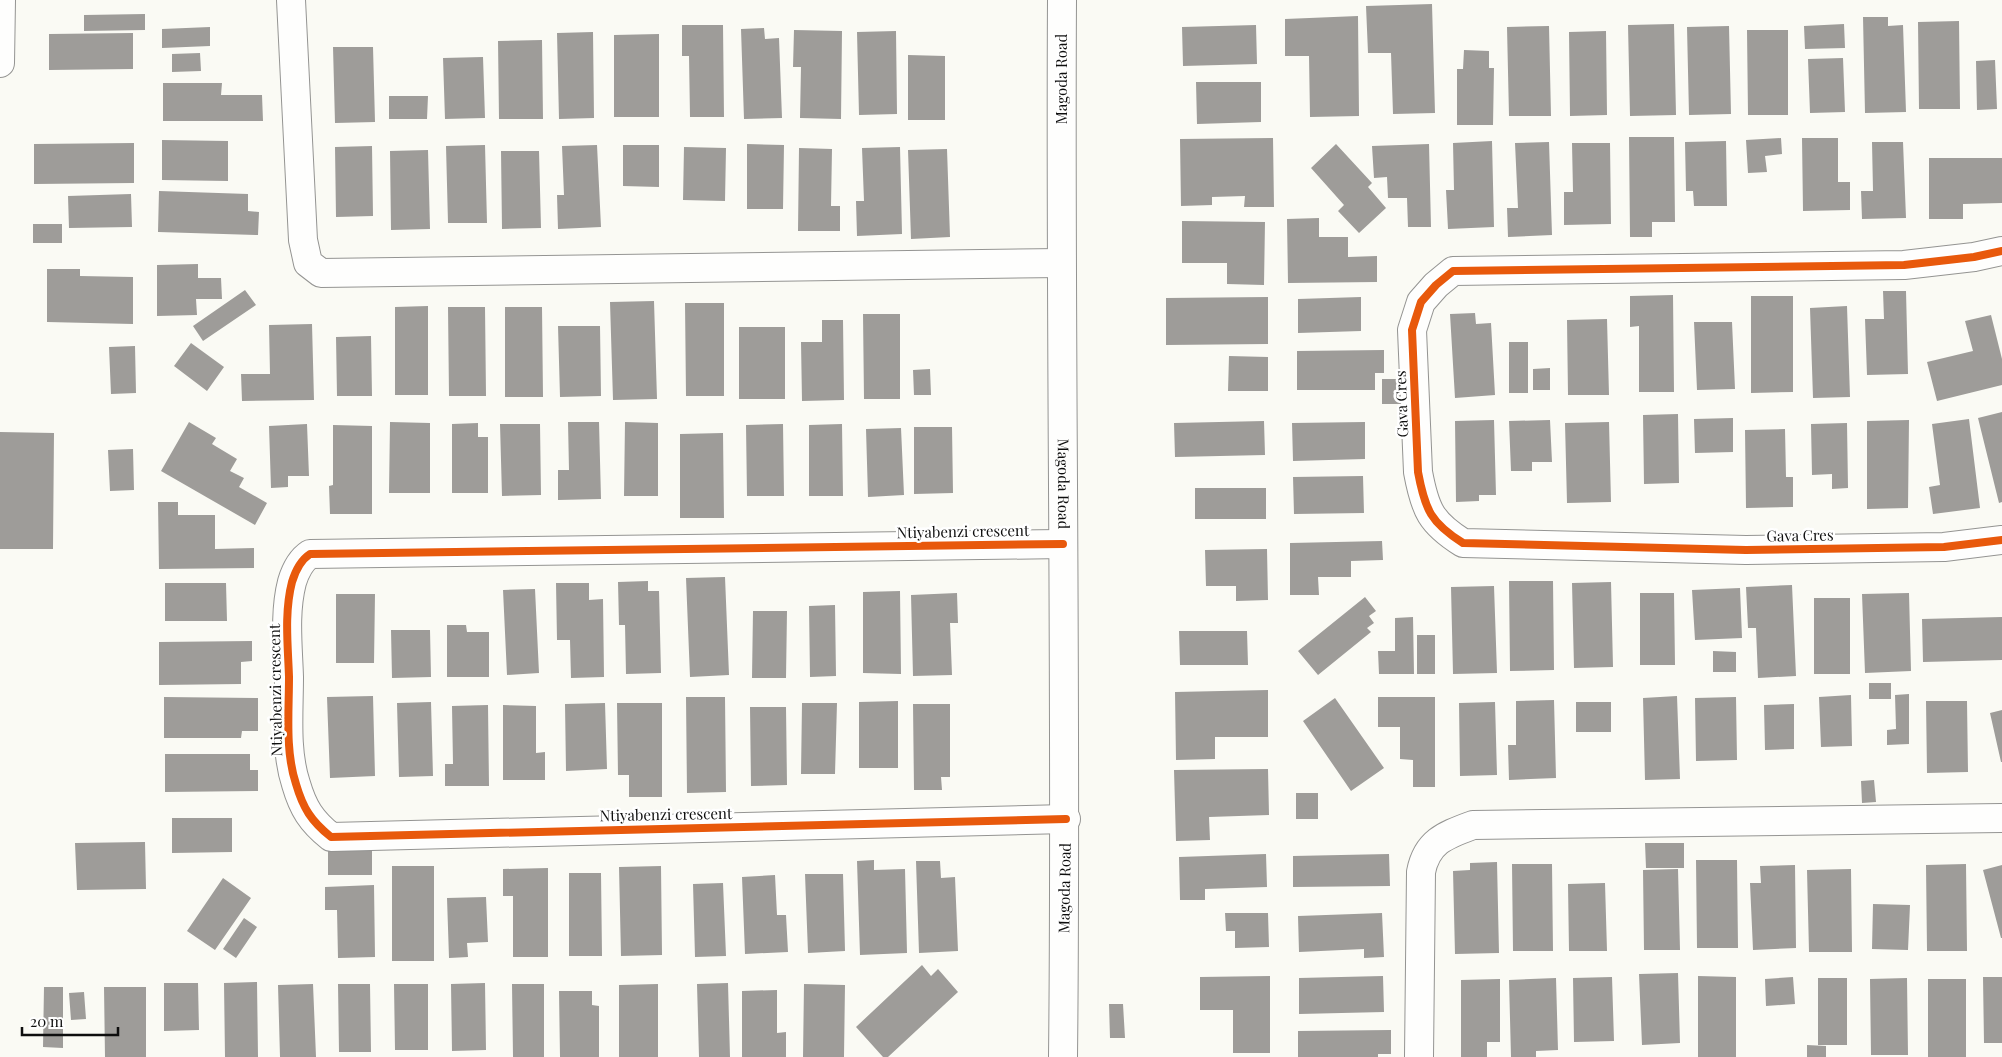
<svg xmlns="http://www.w3.org/2000/svg" width="2002" height="1057" viewBox="0 0 2002 1057" font-family="'Playfair Display',serif">
	<style>
		.building { fill: #9e9c99 }
		.lines { fill: none; stroke-linecap: round; stroke-linejoin: round }
		.minor-casing { stroke: #949492; stroke-width: 30 }
		.minor { stroke: #fefefd; stroke-width: 28 }
		.cycleway-casing { stroke: #fff; stroke-width: 11 }
		.cycleway { stroke: #e8590c; stroke-width: 8 }
		.labels { text-anchor: middle; stroke-width: 5; stroke-linejoin: round; paint-order: stroke }
		.street-label { font-size: 15px; fill: #0e0e0e; stroke: #fff }
	</style>
	<rect width="100%" height="100%" fill="#fafaf4"/>
	<path class="building" d="M1432,4l3,109 -42,1 -2,-61h-23l-2,-47z
		M145,14v16l-61,1v-16z
		M1358,16l1,100 -49,1 -1,-61h-24v-37z
		M1863,17h25v9l15,-1 3,87 -41,1z
		M1959,21l1,88h-41l-1,-87z
		M1674,24l2,91 -46,1 -2,-91z
		M1844,24l1,24 -40,1 -1,-23z
		M682,25h41l1,92h-34l-1,-61h-7z
		M1256,25l1,39 -74,2 -1,-39z
		M1549,26l2,90h-42l-2,-89z
		M1729,26l2,88 -42,1 -2,-88z
		M210,27v19l-48,2v-19z
		M764,28l1,11 14,-1 3,80 -38,1 -3,-90z
		M794,30l48,1 -1,88 -41,-1 1,-51h-8z
		M1747,30h41v85h-40z
		M896,31l1,83 -38,1 -2,-83z
		M1606,31l1,84 -37,1 -1,-84z
		M593,32l1,86 -35,1 -2,-86z
		M133,33v36l-84,1v-36z
		M659,34v83h-45v-82z
		M542,40l1,79h-44l-1,-78z
		M333,47h40l2,75 -40,1z
		M1464,50l25,1v17h5l-1,57h-36v-56h6z
		M200,53l1,18 -29,1v-18z
		M908,55l37,1v64h-37z
		M483,57l2,61 -40,1 -2,-61z
		M1843,58l2,54 -35,1 -2,-54z
		M1995,60l2,49 -20,1 -1,-49z
		M1196,82h65v40l-64,2z
		M163,83h59l-1,12h41l1,26h-100z
		M389,96h39l-1,23h-38z
		M1629,137h45l1,85h-23v15h-22z
		M1273,138l1,69h-30l1,-11 -33,1v8l-31,1 -1,-67z
		M1781,138l1,16 -17,2 2,16 -19,1 -2,-33z
		M1802,138h36v44h12v28l-47,1z
		M162,140l66,1v40l-66,-1z
		M1492,141l2,86 -46,2 -2,-39h8l-1,-47z
		M1726,141l1,65h-33l-1,-15h-7l-1,-49z
		M1549,142l3,93 -44,2 -1,-29h11l-3,-65z
		M1872,142h31l3,76 -44,1 -1,-28h12z
		M134,143v40l-100,1v-40z
		M1572,143h38l1,81 -47,1v-33h9z
		M747,144l37,1 -1,64h-36z
		M1336,144l36,39 -4,4 18,21 -27,25 -21,-22 6,-6 -33,-37z
		M1429,144l2,83h-23l-1,-29h-19l-1,-21 -13,1 -2,-32z
		M485,145l2,78h-39l-2,-77z
		M597,145l4,82 -43,2 -1,-34h7l-2,-49z
		M623,145h36v42l-36,-1z
		M372,146l1,70 -37,1 -1,-70z
		M684,147l42,1 -1,53 -42,-1z
		M900,147l2,87 -45,2 -1,-35h8l-2,-53z
		M799,148l33,1 -1,57h9v25h-42z
		M947,149l3,88 -39,2 -3,-89z
		M428,150l2,79 -39,1 -1,-79z
		M501,151h38l2,77 -39,1z
		M1929,158h73v45l-39,1v15h-34z
		M159,191l89,3v17l11,1 -1,23 -100,-3z
		M131,194l1,33 -63,1 -1,-32z
		M1319,218v19h29v20l29,-1v26l-89,1 -1,-64z
		M1182,221l83,1 -1,63 -37,-1v-21h-45z
		M33,224h29v19h-29z
		M198,264v14h23l1,21h-26l1,16 -40,1v-51z
		M47,269h33v7l53,1v47l-86,-2z
		M245,290l11,15 -53,36 -10,-15z
		M1883,291h23l2,83 -41,1 -2,-56h19z
		M1673,295l1,97h-35v-66l-9,1v-31z
		M1751,296h42v96l-42,1z
		M1268,297v47l-102,1v-47z
		M1361,297v34l-63,2v-34z
		M654,301l3,98 -44,1 -3,-98z
		M685,303h39v93h-38z
		M428,306v89h-33v-88z
		M1847,306l3,91 -37,1 -3,-90z
		M448,307h37l1,89h-37z
		M505,307h37l1,90h-38z
		M1475,313l1,11 15,-1 4,72 -40,3 -5,-84z
		M863,314h37v85h-36z
		M1991,315l11,44v26l-65,16 -10,-39 46,-11 -8,-30z
		M1607,319l2,76h-41l-1,-75z
		M822,320h21l1,80 -42,1 -1,-59h21z
		M1694,322h38l3,67 -38,1z
		M312,324l2,76 -72,1 -1,-27h29l-1,-49z
		M558,326h42l1,70 -41,1z
		M739,327h46v72h-46z
		M371,336l1,60h-35l-1,-59z
		M1509,342h19v51h-19z
		M191,343l33,24 -17,24 -33,-25z
		M135,346l1,47 -25,1 -2,-47z
		M1384,350v23h-9v17h-78v-39z
		M1229,356l39,1v34h-40z
		M1550,368v22h-17v-21z
		M930,369l1,26h-17l-1,-25z
		M1382,379h19v25h-19z
		M2002,412v90l-3,1 -21,-85z
		M1678,414l1,69 -35,1 -1,-69z
		M1733,418v34l-38,1 -1,-34z
		M1969,419l11,89 -47,6 -4,-27 11,-2 -8,-61z
		M1494,420l2,75h-17v6l-23,1 -1,-81z
		M1550,420l2,42h-20v9h-21l-2,-50z
		M1909,420l-1,88 -41,1v-88z
		M1264,421l1,34 -90,2 -1,-34z
		M189,422l27,16 -4,6 25,15 -7,12 14,7 -5,9 28,16 -12,22 -94,-54z
		M390,422l40,1v70h-41z
		M568,422h31l2,77 -43,1v-30h11z
		M625,422l33,1v73h-34z
		M1365,422v37l-72,2 -1,-38z
		M1609,422l2,80 -44,1 -2,-80z
		M478,423v14h10v56h-36v-69z
		M1847,423l1,65 -16,1v-15l-20,1 -1,-51z
		M307,424l2,52h-21v11l-17,1 -2,-62z
		M500,424h40l1,71 -39,1z
		M783,424l1,72h-37l-1,-71z
		M842,424l1,72h-34v-71z
		M333,425l39,1v88h-42l-1,-28 4,-1z
		M914,427h38l1,66 -39,1z
		M901,428l3,67 -36,2 -2,-68z
		M1785,429l1,48h7v30l-47,1 -1,-78z
		M0,432l54,1 -1,116h-53z
		M723,433l1,85h-44v-84z
		M133,449l1,41 -24,1 -2,-41z
		M1363,476l1,37 -70,1 -1,-37z
		M1195,488h71v31h-71z
		M158,502h20v13h37v34l39,-1v20l-95,1z
		M1382,541l1,19 -32,1v16h-33l1,18h-29v-52z
		M1267,549l1,51 -32,1v-15h-30l-1,-36z
		M725,577l4,98 -39,2 -4,-99z
		M648,581v10h11l2,82 -35,1 -1,-49h-6l-1,-43z
		M1509,581h44l1,89 -44,1z
		M1611,582l2,85 -39,1 -2,-85z
		M165,583h61l1,38h-62z
		M556,583h33v17l14,-1 1,78 -33,1 -1,-38h-13z
		M1792,585l4,91 -38,2 -2,-50h-8l-2,-41z
		M1494,586l3,87 -44,1 -2,-87z
		M1740,588l2,50 -47,2 -3,-50z
		M535,589l4,84 -32,2 -4,-85z
		M900,591l1,83 -38,-1v-81z
		M957,593l1,30h-8l2,52 -39,1 -2,-81z
		M1640,593h34l1,72h-35z
		M1909,593l2,78 -46,2 -3,-79z
		M336,594h39l-1,69h-38z
		M1365,597l11,14 -7,5 5,7 -7,5 4,4 -53,43 -20,-24z
		M1814,598h36v76h-36z
		M835,605l1,71 -26,1 -1,-71z
		M753,611h34l-1,67h-34z
		M1413,617l1,57h-35l-1,-23h17v-33z
		M2002,617v43l-79,2 -1,-43z
		M447,625h19l1,7h22v45h-42z
		M391,630h39l1,47 -39,1z
		M1179,631h68l1,34h-68z
		M1417,635h18v39h-18z
		M252,641v20l-11,1v22l-82,1v-43z
		M1713,651l23,1v20h-23z
		M1869,683h22v16h-22z
		M1268,690v47h-53v22l-39,1 -1,-68z
		M1909,694v50l-22,1v-15l9,-1 -1,-34z
		M1851,695l1,51 -31,1 -2,-50z
		M373,696l2,80 -45,2 -3,-81z
		M1677,696l3,83 -35,1 -2,-82z
		M164,697l94,1v33h-16l-1,7h-77z
		M686,697h39l1,95 -39,1z
		M1378,697h57v90h-22v-27l-13,-1v-32h-22z
		M1736,697l1,63 -41,1 -1,-63z
		M1335,698l49,70 -33,23 -48,-70z
		M1554,700l2,78 -47,2 -1,-35h8v-44z
		M898,701v67h-39v-66z
		M1926,701h41l1,71 -41,1z
		M431,702l2,74 -34,1 -2,-74z
		M1495,702l2,73 -37,1 -1,-73z
		M1576,702h35v30h-35z
		M605,703l2,66 -41,2 -1,-67z
		M617,703h45v94h-33v-22h-11z
		M802,703h35l-2,71h-34z
		M913,704h37v73h-9l1,13h-28z
		M1794,704v45l-29,1 -1,-45z
		M488,705l1,81h-44v-22h8l-1,-58z
		M503,705l33,1v47l9,-1v28h-42z
		M750,707h36l1,78 -36,1z
		M2002,710v52h-1l-11,-49z
		M165,754h85v16h8v21l-93,1z
		M1268,769l1,46 -60,2 1,23 -34,1 -2,-71z
		M1874,780l2,22 -14,1 -1,-22z
		M1296,793h22v26h-22z
		M172,818h60v34l-60,1z
		M145,842l1,47 -69,1 -2,-47z
		M1645,843h39v25h-38z
		M372,849v26h-44v-25z
		M1266,854l1,33 -62,2v11h-25l-1,-43z
		M1389,854l1,32 -97,1v-31z
		M874,860v10l31,-1 2,84 -47,2 -3,-94z
		M1696,860h41l1,88h-41z
		M916,861h24l1,17 14,-1 3,74 -39,2z
		M1497,862l2,91 -44,1 -2,-83 17,-1v-7z
		M1512,864h40l1,87h-40z
		M1966,864l1,87h-40l-1,-86z
		M1795,865l1,83 -43,2 -3,-67h11l-1,-17z
		M2002,865v73h-1l-18,-68z
		M392,866h42v95h-42z
		M661,866l1,89 -41,1 -2,-89z
		M548,868v89h-35v-61h-10v-27z
		M1678,869l2,81h-36l-1,-80z
		M1851,869l1,83h-43l-2,-82z
		M569,873h32l1,83h-33z
		M805,874h38l2,77 -37,2z
		M775,875l2,40h9l2,37 -43,2 -3,-77z
		M223,878l28,20 -36,52 -28,-19z
		M723,883l3,73 -31,1 -2,-73z
		M1605,883l2,68h-38l-1,-67z
		M374,885l1,72 -37,1 -1,-48h-12v-23z
		M486,897l2,45 -21,1 1,14 -19,1 -2,-60z
		M1873,904l37,1 -2,45 -36,-1z
		M1225,913h43l1,34 -34,1v-17h-9z
		M1382,913l2,44 -20,1v-9l-65,3 -1,-36z
		M244,918l13,9 -21,31 -13,-9z
		M922,965l9,11 7,-7 20,23 -70,65h-5l-27,-30z
		M1678,973l2,70 -38,2 -3,-71z
		M1270,976v77h-37v-43h-33v-33z
		M1383,976l1,36 -85,2v-36z
		M1698,976l38,1v80h-38z
		M1612,977l2,64 -40,1 -1,-64z
		M1793,977l2,27 -29,2 -1,-27z
		M1983,977h19v66h-18z
		M1556,978l2,72 -22,1v6h-25l-2,-77z
		M1818,978h29v67h-29z
		M1907,978l1,77h-37l-1,-76z
		M1500,979v63h-13v15h-26v-77z
		M1928,979h38v78h-38z
		M257,982l1,75h-33l-1,-74z
		M164,983h34l1,47 -35,1z
		M485,983l1,67 -34,1 -1,-67z
		M728,983l2,74h-31l-2,-73z
		M313,984l3,73h-36l-2,-72z
		M338,984h32l1,68h-32z
		M394,984h34v66h-33z
		M512,984h32v73h-31z
		M658,984v73h-39v-72z
		M804,984l41,1 -1,72h-41z
		M44,987h19v61l-20,-1z
		M104,987h42v70h-41z
		M777,990v43l9,-1v25h-44v-66z
		M559,991h33v14l7,1v51h-39z
		M84,992l2,27 -15,1 -2,-27z
		M1109,1004h14l2,34h-15z
		M1391,1030v24h-13v3h-80v-26z
		M1807,1045l19,1v11h-19z"/>
	<g class="lines">
		<g class="minor-casing">
			<g id="minor">
				<path d="M291,0l12,240 5,23 13,10 740,-10"/>
				<path id="s1" d="M1062,0c-2,352 5,705 1,1057"/>
				<path d="M0,63l1,-63"/>
				<path d="M2002,251l-28,6 -70,8 -451,6 -17,14 -15,17 -9,28 6,142c7,38 13,51 45,71l283,7 198,-3 58,-7"/>
				<path d="M1063,544l-753,10c-9,6 -15,18 -18,28 -8,31 -4,64 -3,95 0,35 -4,74 7,107 7,24 15,37 35,53l735,-18"/>
				<path d="M1419,1057l2,-185c6,-31 25,-37 52,-47l529,-7"/>
			</g>
		</g>
		<use href="#minor" class="minor"/>
		<g class="cycleway-casing">
			<path id="cycleway" d="M2002,251l-28,6 -70,8 -451,6 -17,14 -15,17 -9,28 6,142c7,38 13,51 45,71l283,7 198,-3 58,-7
				M1063,544l-753,10c-9,6 -15,18 -18,28 -8,31 -4,64 -3,95 0,35 -4,74 7,107 7,24 15,37 35,53l735,-18"/>
		</g>
		<use href="#cycleway" class="cycleway"/>
	</g>
	<g class="labels">
		<g class="street-label">
			<text transform="translate(1062 79) rotate(-90)" y="5">Magoda Road</text>
			<text transform="translate(1402 404) rotate(-92)" y="5">Gava Cres</text>
			<text dy="5" stroke="none"><textPath href="#s1" startOffset="484">Magoda Road</textPath></text>
			<text transform="translate(963 532) rotate(-1)" y="5">Ntiyabenzi crescent</text>
			<text transform="translate(1800 536) rotate(-1)" y="5">Gava Cres</text>
			<text transform="translate(276 690) rotate(-91)" y="5">Ntiyabenzi crescent</text>
			<text transform="translate(666 815) rotate(-1)" y="5">Ntiyabenzi crescent</text>
			<text transform="translate(1065 888) rotate(-89)" y="5">Magoda Road</text>
		</g>
	</g>
	<path d="M22 1027v8h96v-8" fill="none" stroke="#0e0e0e" stroke-width="2.5"/>
	<text x="30" y="1027" font-size="15" fill="#0e0e0e" stroke="#ffffff" stroke-width="4" paint-order="stroke">20 m</text>
</svg>
